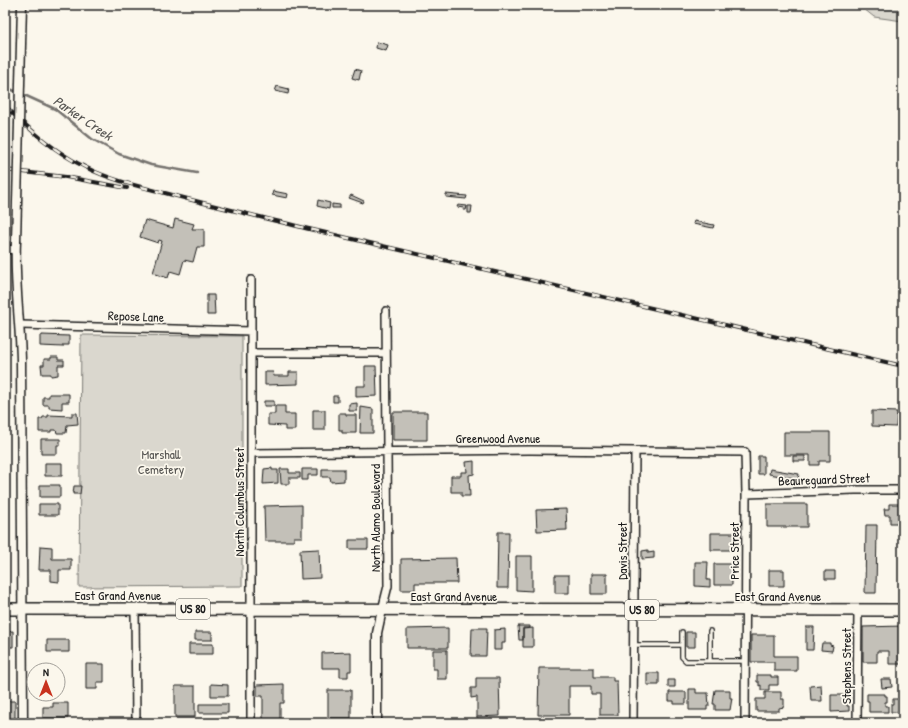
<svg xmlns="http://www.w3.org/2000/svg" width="908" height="728" viewBox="0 0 908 728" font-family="'Patrick Hand',sans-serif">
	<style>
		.green { fill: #dad7ce; stroke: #7b7a75 }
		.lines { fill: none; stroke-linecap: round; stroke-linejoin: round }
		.stream { stroke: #74726e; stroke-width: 2.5 }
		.building { fill: #c3c0b8; stroke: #1c1c1c }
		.service-casing { stroke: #1c1c1c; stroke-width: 6 }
		.minor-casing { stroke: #1c1c1c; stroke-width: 10 }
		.tertiary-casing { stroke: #1c1c1c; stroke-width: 11 }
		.trunk-casing { stroke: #1c1c1c; stroke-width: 14 }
		.service { stroke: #fbf7ec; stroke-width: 3.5 }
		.minor { stroke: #fbf7ec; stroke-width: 7 }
		.tertiary { stroke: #fbf7ec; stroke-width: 8 }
		.trunk { stroke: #fbf7ec; stroke-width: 11 }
		.rail-casing { stroke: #1c1c1c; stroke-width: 4 }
		.rail { stroke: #fbf7ec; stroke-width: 2.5; stroke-dasharray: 8; stroke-linecap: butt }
		.tertiary-bridge-casing { stroke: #1c1c1c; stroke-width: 11; stroke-linecap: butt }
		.tertiary-bridge { stroke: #fbf7ec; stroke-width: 8 }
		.labels { text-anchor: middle; stroke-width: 3.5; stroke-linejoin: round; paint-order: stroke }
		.shield { fill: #fbf7ec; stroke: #5f5e5a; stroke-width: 1 }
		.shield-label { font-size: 12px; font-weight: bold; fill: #1c1c1c }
		.street-label { font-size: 13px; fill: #1c1c1c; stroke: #fbf7ec }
		.park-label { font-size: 13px; fill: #555451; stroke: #fbf7ec }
		.water-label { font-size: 14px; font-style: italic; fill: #575653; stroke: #fbf7ec }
	</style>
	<rect width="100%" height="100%" fill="#fbf7ec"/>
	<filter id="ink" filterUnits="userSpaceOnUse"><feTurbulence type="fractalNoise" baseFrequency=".025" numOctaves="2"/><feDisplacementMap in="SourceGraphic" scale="8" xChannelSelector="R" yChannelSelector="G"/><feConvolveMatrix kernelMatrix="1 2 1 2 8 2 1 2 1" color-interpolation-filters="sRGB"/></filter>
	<g filter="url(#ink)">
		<path class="green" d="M859,5h44v16l-29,-4z
			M81,335l161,1v250l-163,1z"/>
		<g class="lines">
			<path class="stream" d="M5,87l12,5
				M22,94l33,15 37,30 27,15 32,11 46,8"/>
		</g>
		<path class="building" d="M377,42l11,3 -2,6 -10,-3z
			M355,69l6,2 -2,9 -7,-2z
			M277,86l12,3 -1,5 -13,-3z
			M273,191l15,3 -1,4 -15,-3z
			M446,194l21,2 -1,3 -20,-2z
			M351,195l13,6 -1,2 -14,-5z
			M318,200l12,3 -1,6 -12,-3z
			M332,204l8,1v3h-8z
			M458,205l9,1 -1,4h-3l1,-2 -7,-1z
			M468,206h4l-1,7h-3z
			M175,219l19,5 -2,5h12v18h-7l-4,15 -9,-2 -4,14 -10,-3 -2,7 -15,-5 9,-32 -3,-1 -1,3 -18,-6 5,-17 28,8z
			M694,221l20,4 -1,3 -20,-4z
			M207,295h7l1,20h-8z
			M42,335l27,1v9h-6v2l-23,-1v-10h2z
			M51,357h7v3h6v5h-6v10l-7,1v-2h-9l-1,-9h3v-6h7z
			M365,366h11l1,30 -21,1v-11h9z
			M265,372h8l1,4h15v-4h9v12l-33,1z
			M49,394h20v8h-7v7l-13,-1v-3h-6v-8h6z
			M333,396h5v6h-5z
			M264,401h10v5h-10z
			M357,403v8h-8v-7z
			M275,406h10v8h10v16h-10v-4l-17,-1v-11h7z
			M361,407l12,2v24h-13z
			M313,410h12v20h-12z
			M872,411l25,1 -1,15 -24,-1z
			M393,412h34v28h-34z
			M72,413h5l1,11 -11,1 -1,8h-9l-1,-3h-5v2h-12v-13h3l1,-2h5v-2l24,1z
			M339,413h7v2h10v18h-14v-3h-3z
			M898,415h5v12h-5z
			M784,432h46v29h-11v4h-9v-10h-26z
			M41,439h19v6h-3v9h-16z
			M758,456h6v18h-6z
			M793,456h12v5h-12z
			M474,461v13l-5,1 1,21h-9v-4h-10v-16h10v-4h6l-1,-10z
			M45,463h17v13h-17z
			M272,468v2h6v13l-15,1 1,-15z
			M280,469h9v4h11v5h-11v6h-8z
			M302,469h16v6h-10v5h-6z
			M322,469h22v12l-13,1 -1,-5h-8z
			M770,469l29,5 -1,5 -29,-5z
			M40,485h20v12h-20z
			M74,486h7l-1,8h-7z
			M39,504h19v11h-19z
			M767,504h40v23h-40z
			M889,504h13v19h-12v-8h-5l-1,-6h5z
			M302,505v32h-8v4h-29l-1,-35z
			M566,509l1,21 -30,1 -1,-21z
			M866,525h11l-1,68h-11z
			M498,532h11l-1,56h-11z
			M711,533h26l-1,17h-25z
			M349,540h19v9h-19z
			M40,546l12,1v12h19v11h-12v12l-8,-1v-11h-12z
			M319,549l1,29 -19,1 -1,-29z
			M648,550v3l6,-1v6l-12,1v-8z
			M516,556h16v35l-16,-1z
			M456,558l1,25h-42v7h-14v-31z
			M695,562h13l-1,18h3v7l-15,-1z
			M714,564h18v21h-18z
			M769,570h15v16h-15z
			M825,571h10v8h-10z
			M591,574h16v20h-16z
			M555,575h14v18h-14z
			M518,626h12v2h-7v12h-4z
			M903,626v38h-14v-13h-12v11h-14v-35z
			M806,627h8l-1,23h-7z
			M448,628v20h-41v-19z
			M472,628h15l-1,28h-15z
			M533,628v19h-10v-18z
			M505,629v14h-3v7h-8v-20z
			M13,631v16h-8v-15z
			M195,632h17v8h-17z
			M686,632h9v15h-9z
			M751,635h23v21h23v15h-23v-9h-23z
			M47,640h22v12h-22z
			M822,643h8v2l3,1 -1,5 -11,-1z
			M189,644h24v10h-24z
			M433,650h14v29h-10v-10h-4z
			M351,652v19h-3v6h-8v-9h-18v-15z
			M5,662h4v12h-4z
			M86,664h18v18h-7v7h-11z
			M539,668h55v9h19v4h4l1,34h-18v-21h-9v-8h-22v29h-31z
			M647,673h12v12h-12z
			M757,675h14v2h7v8h-9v5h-8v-5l-2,1v-4h-2z
			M476,678h23l1,38 -23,1v-20l-6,1v-10h5z
			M881,679h10l1,8 -10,1z
			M668,680h7v7h-7z
			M211,684l17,1v11h-17z
			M284,684v19h-4v18l-17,1v-26h-6v-11z
			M821,685l1,16h-11l-1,-15z
			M175,686h20v31h-20z
			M689,689h7v4h12l1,13h-2v4h-18z
			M328,690h23v28h-23z
			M715,690h15v8h2l-2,12h-15v-6h-2z
			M669,692h17v12h-12v-3h-5z
			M765,692h16v7h3v8l-5,1v3h-23v-12h9z
			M867,694h18v2h2v6h-2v4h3v6h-19v-11h-2z
			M831,695h16v11h2v5l-18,1z
			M893,699h10v13h-12v-8h2z
			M5,701h10v22h-10z
			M53,703h15v15h-25v-11h10z
			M199,704h29v9h-29z"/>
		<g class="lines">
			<g class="service-casing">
				<path id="service" d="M710,631v30
					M682,632v25l4,4h59
					M633,645h49"/>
			</g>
			<g class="minor-casing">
				<path id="minor" d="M5,249l10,1
					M20,325l231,6
					M251,353h135
					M251,453l279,-3 215,2 1,42 -1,229
					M746,494l109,-4h48
					M135,609l1,114
					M382,610l6,-24 -2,-275
					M251,723v-443
					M633,723l2,-272
					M857,723l1,-113"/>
			</g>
			<g class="tertiary-casing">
				<path id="tertiary" d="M16,241c-2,40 4,79 5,119l2,363
					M377,723v-90l5,-23"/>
			</g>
			<g class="trunk-casing">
				<path id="trunk" d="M5,609l898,1"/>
			</g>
			<use href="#service" class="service"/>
			<use href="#minor" class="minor"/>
			<use href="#tertiary" class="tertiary"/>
			<use href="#trunk" class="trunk"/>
			<g class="rail-casing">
				<path id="rail" d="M5,106c24,23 51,47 82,62 24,12 51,18 78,25 48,13 96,24 144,36l594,137
					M5,170l61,7 61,11"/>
			</g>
			<use href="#rail" class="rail"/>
			<g class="tertiary-bridge-casing">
				<path id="tertiary-bridge" d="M16,241l6,-236"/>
			</g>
			<use href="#tertiary-bridge" class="tertiary-bridge"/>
		</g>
	</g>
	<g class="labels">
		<g class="shield">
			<rect x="176" y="599" width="34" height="20" rx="3"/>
			<rect x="625" y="600" width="34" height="20" rx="3"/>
		</g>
		<g class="shield-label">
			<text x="193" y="613">US 80</text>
			<text x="642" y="614">US 80</text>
		</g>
		<g class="street-label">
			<text transform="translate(136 316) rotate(2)" y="5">Repose Lane</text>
			<text x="498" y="443">Greenwood Avenue</text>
			<text transform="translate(824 479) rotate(-2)" y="5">Beaureguard Street</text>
			<text transform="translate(239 502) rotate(-90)" y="5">North Columbus Street</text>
			<text transform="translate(375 518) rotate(-90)" y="5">North Alamo Boulevard</text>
			<text transform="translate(622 551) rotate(-90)" y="5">Davis Street</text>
			<text transform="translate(734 551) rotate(-90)" y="5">Price Street</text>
			<text x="118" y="600">East Grand Avenue</text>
			<text x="454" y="601">East Grand Avenue</text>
			<text x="778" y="601">East Grand Avenue</text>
			<text transform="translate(846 666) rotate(-90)" y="5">Stephens Street</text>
		</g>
		<g class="park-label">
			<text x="161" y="459">Marshall<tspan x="161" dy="15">Cemetery</tspan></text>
		</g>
		<g class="water-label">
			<text transform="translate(83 118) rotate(34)" y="5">Parker Creek</text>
		</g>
	</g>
	<rect width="908" height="728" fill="none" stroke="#fbf7ec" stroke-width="20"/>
	<rect x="10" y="10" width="888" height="708" fill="none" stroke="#1c1c1c" stroke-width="1.5" filter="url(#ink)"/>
	<g transform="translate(46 682)"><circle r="19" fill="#fbf7ec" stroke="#a29f99"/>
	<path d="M0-3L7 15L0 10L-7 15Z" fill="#c8321e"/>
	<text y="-6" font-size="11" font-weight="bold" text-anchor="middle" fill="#1c1c1c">N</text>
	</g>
</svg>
